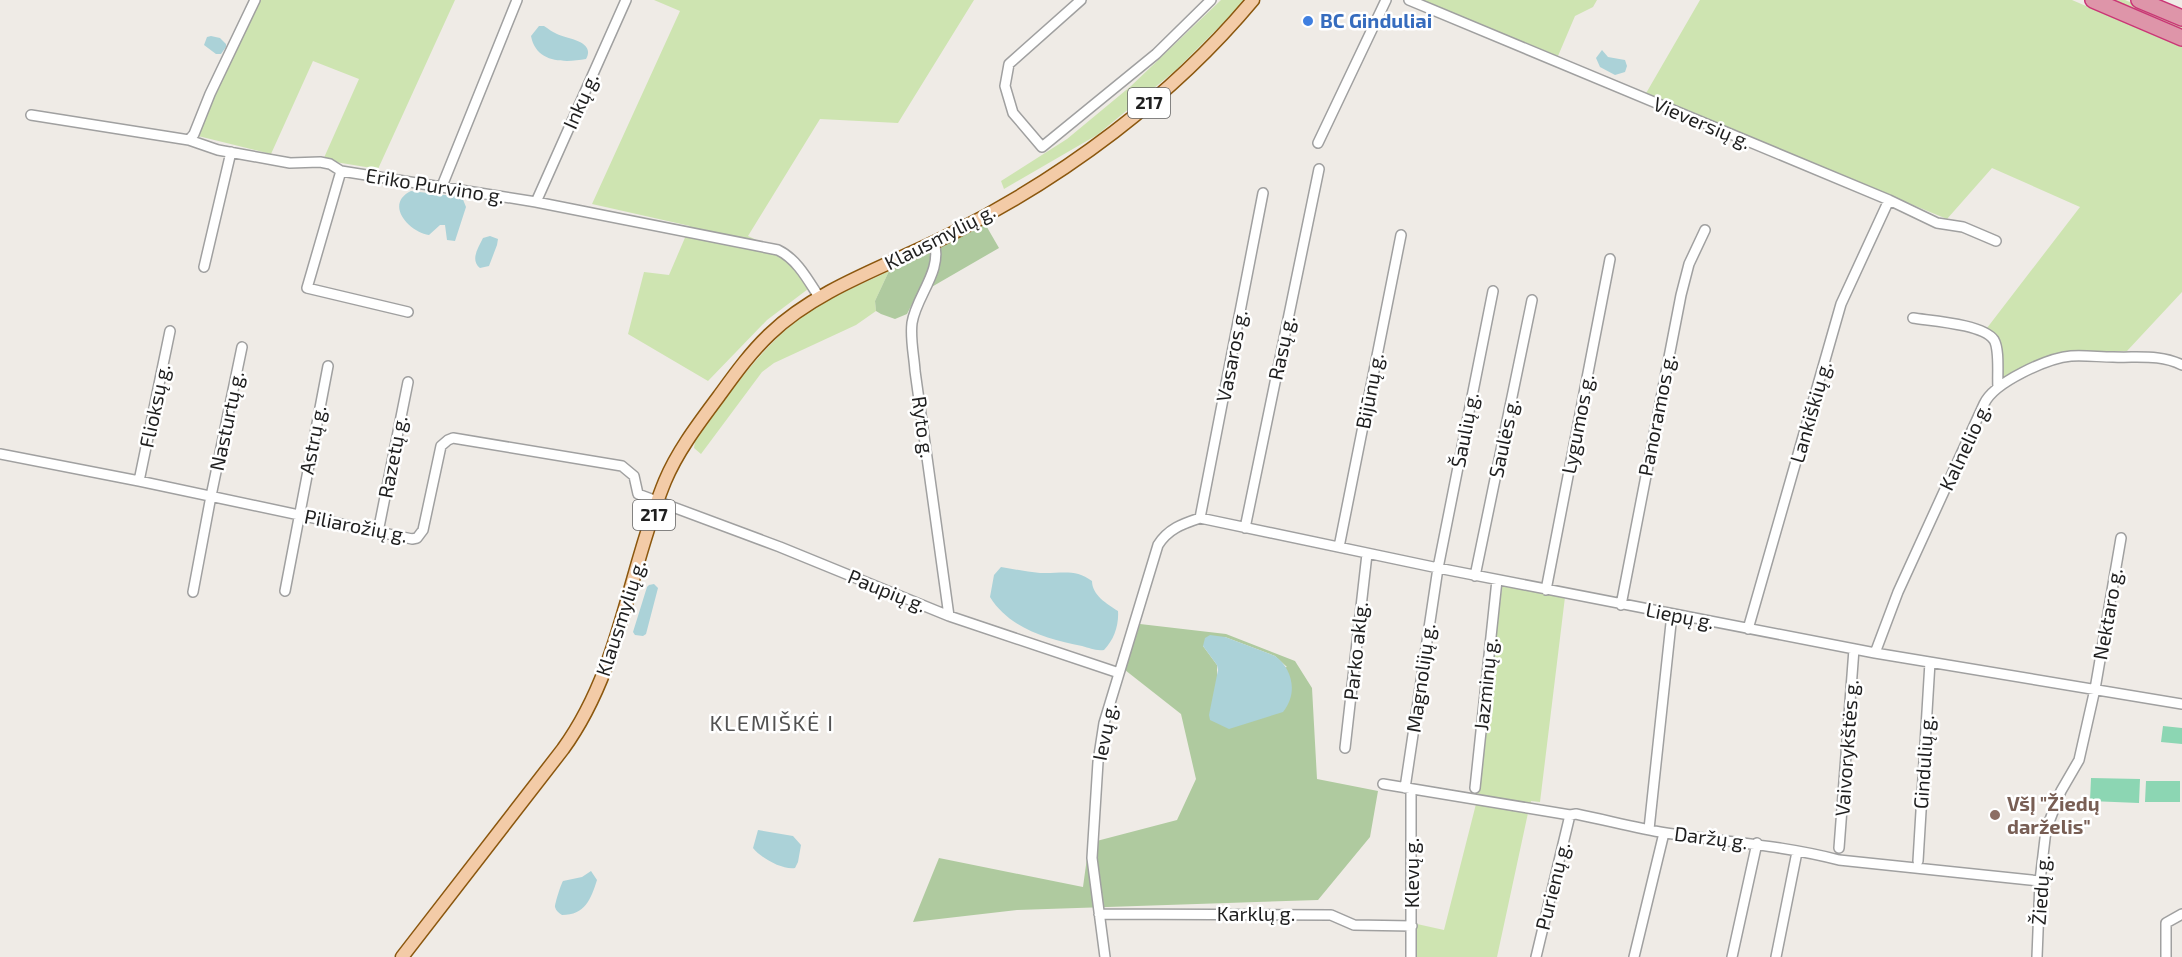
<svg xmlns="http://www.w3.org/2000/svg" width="2182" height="957" viewBox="0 0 2182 957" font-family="'Exo 2',sans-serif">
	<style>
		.grass { fill: #cee4b1 }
		.forest { fill: #afca9f; fill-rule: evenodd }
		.pitch { fill: #8cd6b3 }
		.water { fill: #abd2d8 }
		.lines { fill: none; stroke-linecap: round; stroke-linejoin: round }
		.minor-casing { stroke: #a0a0a0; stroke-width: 12 }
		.major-casing { stroke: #8b570e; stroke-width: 15 }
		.highway-casing { stroke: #ca3676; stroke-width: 18 }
		.minor { stroke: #fff; stroke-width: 9 }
		.major { stroke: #f3cba7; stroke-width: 12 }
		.highway { stroke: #de95a9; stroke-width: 15 }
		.shop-dot { fill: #3f7fe0; stroke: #fff; stroke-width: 2 }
		.education-dot { fill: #8d6e63; stroke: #fff; stroke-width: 2 }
		.labels { text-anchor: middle; stroke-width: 5; stroke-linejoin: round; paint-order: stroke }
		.shield { fill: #fff; stroke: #626262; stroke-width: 1.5 }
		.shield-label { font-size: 18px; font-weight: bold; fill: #1f1f1f }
		.shop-label { font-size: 20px; font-weight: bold; fill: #366cbe; stroke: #fff; text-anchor: start }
		.street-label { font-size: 20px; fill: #1f1f1f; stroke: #fff }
		.education-label { font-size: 20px; font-weight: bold; fill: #785e54; stroke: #fff; text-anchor: start }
		.quarter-label { font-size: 22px; letter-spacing: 1.5px; fill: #525252; stroke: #fff }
	</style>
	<rect width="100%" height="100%" fill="#efebe6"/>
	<path class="grass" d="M257,0h198l-77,169 -55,-9 36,-81 -46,-18 -42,93 -77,-19z
		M654,0h320l-76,123 -78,-4 -72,117 40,19 24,31 -45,34 -59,61 -80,-47 16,-62 25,3 21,-49 -98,-22 88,-193z
		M1221,0h25l-70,70 -79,65 -93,54 -3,-8 66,-42 64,-53z
		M1417,0h180l-4,7 -18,9 -17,40z
		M1700,0h372l110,47v245l-55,59 -57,1 -26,6 -40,22h-4c1,-22 5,-36 -13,-52l93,-121 -88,-39 -45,51 -302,-124z
		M2108,0h17l57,24v7z
		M889,271l-14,30 1,10 -20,14 -82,38 -12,9 -61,82 -7,-6 1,-7c35,-48 67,-97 116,-131 23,-16 53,-26 78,-39z
		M1502,586l63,11 -25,205 -9,-1 -1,5 -53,-9z
		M1476,804l52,9 -31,144h-80v-33l27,6z"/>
	<path class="forest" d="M984,222l15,26 -83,48 -9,18 -12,5 -14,-5 -5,-3 -1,-10 14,-30z
		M1140,624l86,10 69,27 17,27 5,91 61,12 -8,46 -52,63 -301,10 -104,12 26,-64 144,29 6,-44 88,-23 19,-41 -15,-65 -56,-44zM1225,637l50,19 12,11 -70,11v-13l-14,-19z"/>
	<path class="pitch" d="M2163,726l19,2v16l-21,-2z
		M2091,778l49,1 -1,24 -49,-2z
		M2146,781h34v21h-35z"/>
	<path class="water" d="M539,26h5c5,3 8,6 13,8 10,5 39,7 29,25 -22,4 -50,4 -55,-23z
		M211,36l9,2 6,6v3l-5,7h-5l-12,-9 3,-8z
		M1602,50l6,7 17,3 2,6 -2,6 -10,3 -15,-8 -4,-9z
		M411,191l51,6 4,10 -11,34 -8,-1 -2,-15h-5l-11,10c-20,-3 -45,-31 -18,-44z
		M490,236l8,3 -1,6 -8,21 -9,2c-10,-8 -2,-20 3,-30z
		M1001,567c13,2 26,5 39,6 20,1 35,-5 52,8 0,14 15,23 26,30 1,14 -4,29 -14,39 -9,1 -14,-2 -22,-4 -35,-7 -73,-18 -92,-49l4,-22z
		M654,584l4,4 -12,46 -3,2 -8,-1 -2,-3 14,-45 2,-2z
		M1210,635l15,2 50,19c18,13 23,38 8,56l-54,17 -19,-9 -1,-5 9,-45 -1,-5 -14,-19 2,-8z
		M758,830l35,6 8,9 -3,17 -3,6c-13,2 -34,-10 -42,-20z
		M591,871l6,9c-6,19 -12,35 -35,35 -3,-2 -6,-4 -7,-8 0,-4 6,-23 8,-26l19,-4z"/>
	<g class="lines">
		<g class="minor-casing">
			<path id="minor" d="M1081,0l-72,64 -4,22 8,27 29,34 114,-93 55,-54
				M1409,0l480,200 48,23 26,4 33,14
				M31,115l158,25 29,10 72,13 30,-1 10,2 11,7 195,31 242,48c19,9 30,30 41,47
				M189,140l5,-6 16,-40 45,-94
				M1318,143l68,-143
				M341,171l-34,117 101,24
				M442,186l75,-186
				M536,202l90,-202
				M934,242c9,29 -18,54 -22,81 -2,16 2,32 3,48l34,245
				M204,267l27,-115
				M1913,318c19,3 70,6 81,22 6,10 3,36 4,47
				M0,454l139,27 273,58 5,-1 6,-8 18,-84 7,-6 5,-2 169,28 12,10 4,18 142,53 169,69 170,57
				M139,481l31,-150
				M1200,518l63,-325
				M1245,528l74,-359
				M378,532l30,-150
				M1339,547l62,-312
				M1475,576l57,-276
				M1546,590l64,-331
				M285,591l43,-225
				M193,592l18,-96 31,-149
				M1621,605l60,-310 8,-31 16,-34
				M1748,629l93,-325 48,-104
				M1875,653l23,-61 86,-188c10,-22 64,-46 87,-48 14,-1 29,1 42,1 25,1 47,-3 69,8
				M1345,748l22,-194
				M1383,784l187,31 6,-1c30,6 60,14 90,19 58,9 116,12 173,27l201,21
				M1405,788l33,-220 55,-277
				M1475,788l22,-208
				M1649,829l23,-215
				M1839,848l15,-199
				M1918,861l12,-199
				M1099,914l232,1 23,10 58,1
				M1105,957l-13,-99 6,-96 6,-39 54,-178c10,-16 24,-21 42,-27l238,50 437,85 307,51
				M1411,957v-167
				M1536,957l34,-142
				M1634,957l30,-124
				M1732,957l25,-114
				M1776,957l21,-105
				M2037,957l3,-76 6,-51 15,-39 18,-31 16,-71 26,-151
				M2166,957v-34l16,-9"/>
		</g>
		<g class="major-casing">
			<path id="major" d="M402,957l161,-208c58,-80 65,-178 102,-268 13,-31 34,-58 54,-85 16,-22 31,-43 51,-62 47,-46 123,-70 181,-100 113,-57 221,-137 302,-234"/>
		</g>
		<g class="highway-casing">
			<path id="highway" d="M2093,0l89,38
				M2139,0l43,18"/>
		</g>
		<use href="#minor" class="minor"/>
		<use href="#major" class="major"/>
		<use href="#highway" class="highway"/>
	</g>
	<circle class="shop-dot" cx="1308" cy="21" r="6"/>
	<circle class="education-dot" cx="1995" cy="815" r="6"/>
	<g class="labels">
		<g class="shield">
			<rect x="1128" y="88" width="42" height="30" rx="4.5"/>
			<rect x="633" y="500" width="42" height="30" rx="4.5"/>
		</g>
		<g class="shield-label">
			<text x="1149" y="109">217</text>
			<text x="654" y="521">217</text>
		</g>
		<g class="shop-label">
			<text x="1320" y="28">BC Ginduliai</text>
		</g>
		<g class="street-label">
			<text transform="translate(581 101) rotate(-66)" y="7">Inkų g.</text>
			<text transform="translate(1702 123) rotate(23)" y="7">Vieversių g.</text>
			<text transform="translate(435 186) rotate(9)" y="7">Eriko Purvino g.</text>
			<text transform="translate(940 237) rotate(-27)" y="7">Klausmylių g.</text>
			<text transform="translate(1282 348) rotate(-78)" y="7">Rasų g.</text>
			<text transform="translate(1232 356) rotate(-79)" y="7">Vasaros g.</text>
			<text transform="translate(1370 391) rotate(-79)" y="7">Bijūnų g.</text>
			<text transform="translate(155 406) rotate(-78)" y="7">Flioksų g.</text>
			<text transform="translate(1811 412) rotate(-74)" y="7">Lankiškių g.</text>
			<text transform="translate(1657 415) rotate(-79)" y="7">Panoramos g.</text>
			<text transform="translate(227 421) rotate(-78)" y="7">Nasturtų g.</text>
			<text transform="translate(1578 424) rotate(-79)" y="7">Lygumos g.</text>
			<text transform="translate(923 427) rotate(82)" y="7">Ryto g.</text>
			<text transform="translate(1465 430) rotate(-79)" y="7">Šaulių g.</text>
			<text transform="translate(1504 438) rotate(-78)" y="7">Saulės g.</text>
			<text transform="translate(313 440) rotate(-79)" y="7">Astrų g.</text>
			<text transform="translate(1965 447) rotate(-65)" y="7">Kalnelio g.</text>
			<text transform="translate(393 457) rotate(-79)" y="7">Razetų g.</text>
			<text transform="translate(356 526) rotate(11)" y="7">Piliarožių g.</text>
			<text transform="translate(887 591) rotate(22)" y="7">Paupių g.</text>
			<text transform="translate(2108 614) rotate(-80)" y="7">Nektaro g.</text>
			<text transform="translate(1680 616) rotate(11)" y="7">Liepų g.</text>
			<text transform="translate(621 618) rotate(-72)" y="7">Klausmylių g.</text>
			<text transform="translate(1356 651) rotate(-84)" y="7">Parko aklg.</text>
			<text transform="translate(1421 678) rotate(-82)" y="7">Magnolijų g.</text>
			<text transform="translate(1486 684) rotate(-84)" y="7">Jazminų g.</text>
			<text transform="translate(1105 732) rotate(-79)" y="7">Ievų g.</text>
			<text transform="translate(1847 748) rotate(-86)" y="7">Vaivorykštės g.</text>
			<text transform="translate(1924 762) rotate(-86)" y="7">Gindulių g.</text>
			<text transform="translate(1711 838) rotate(7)" y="7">Daržų g.</text>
			<text transform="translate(1412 873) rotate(-90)" y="7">Klevų g.</text>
			<text transform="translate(1553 886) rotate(-76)" y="7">Purienų g.</text>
			<text transform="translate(2041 890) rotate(-86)" y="7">Žiedų g.</text>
			<text x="1256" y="921">Karklų g.</text>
		</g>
		<g class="education-label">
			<text x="2007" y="811">VšĮ "Žiedų<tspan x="2007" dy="23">darželis"</tspan></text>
		</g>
		<g class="quarter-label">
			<text x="772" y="731">KLEMIŠKĖ I</text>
		</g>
	</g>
</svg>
